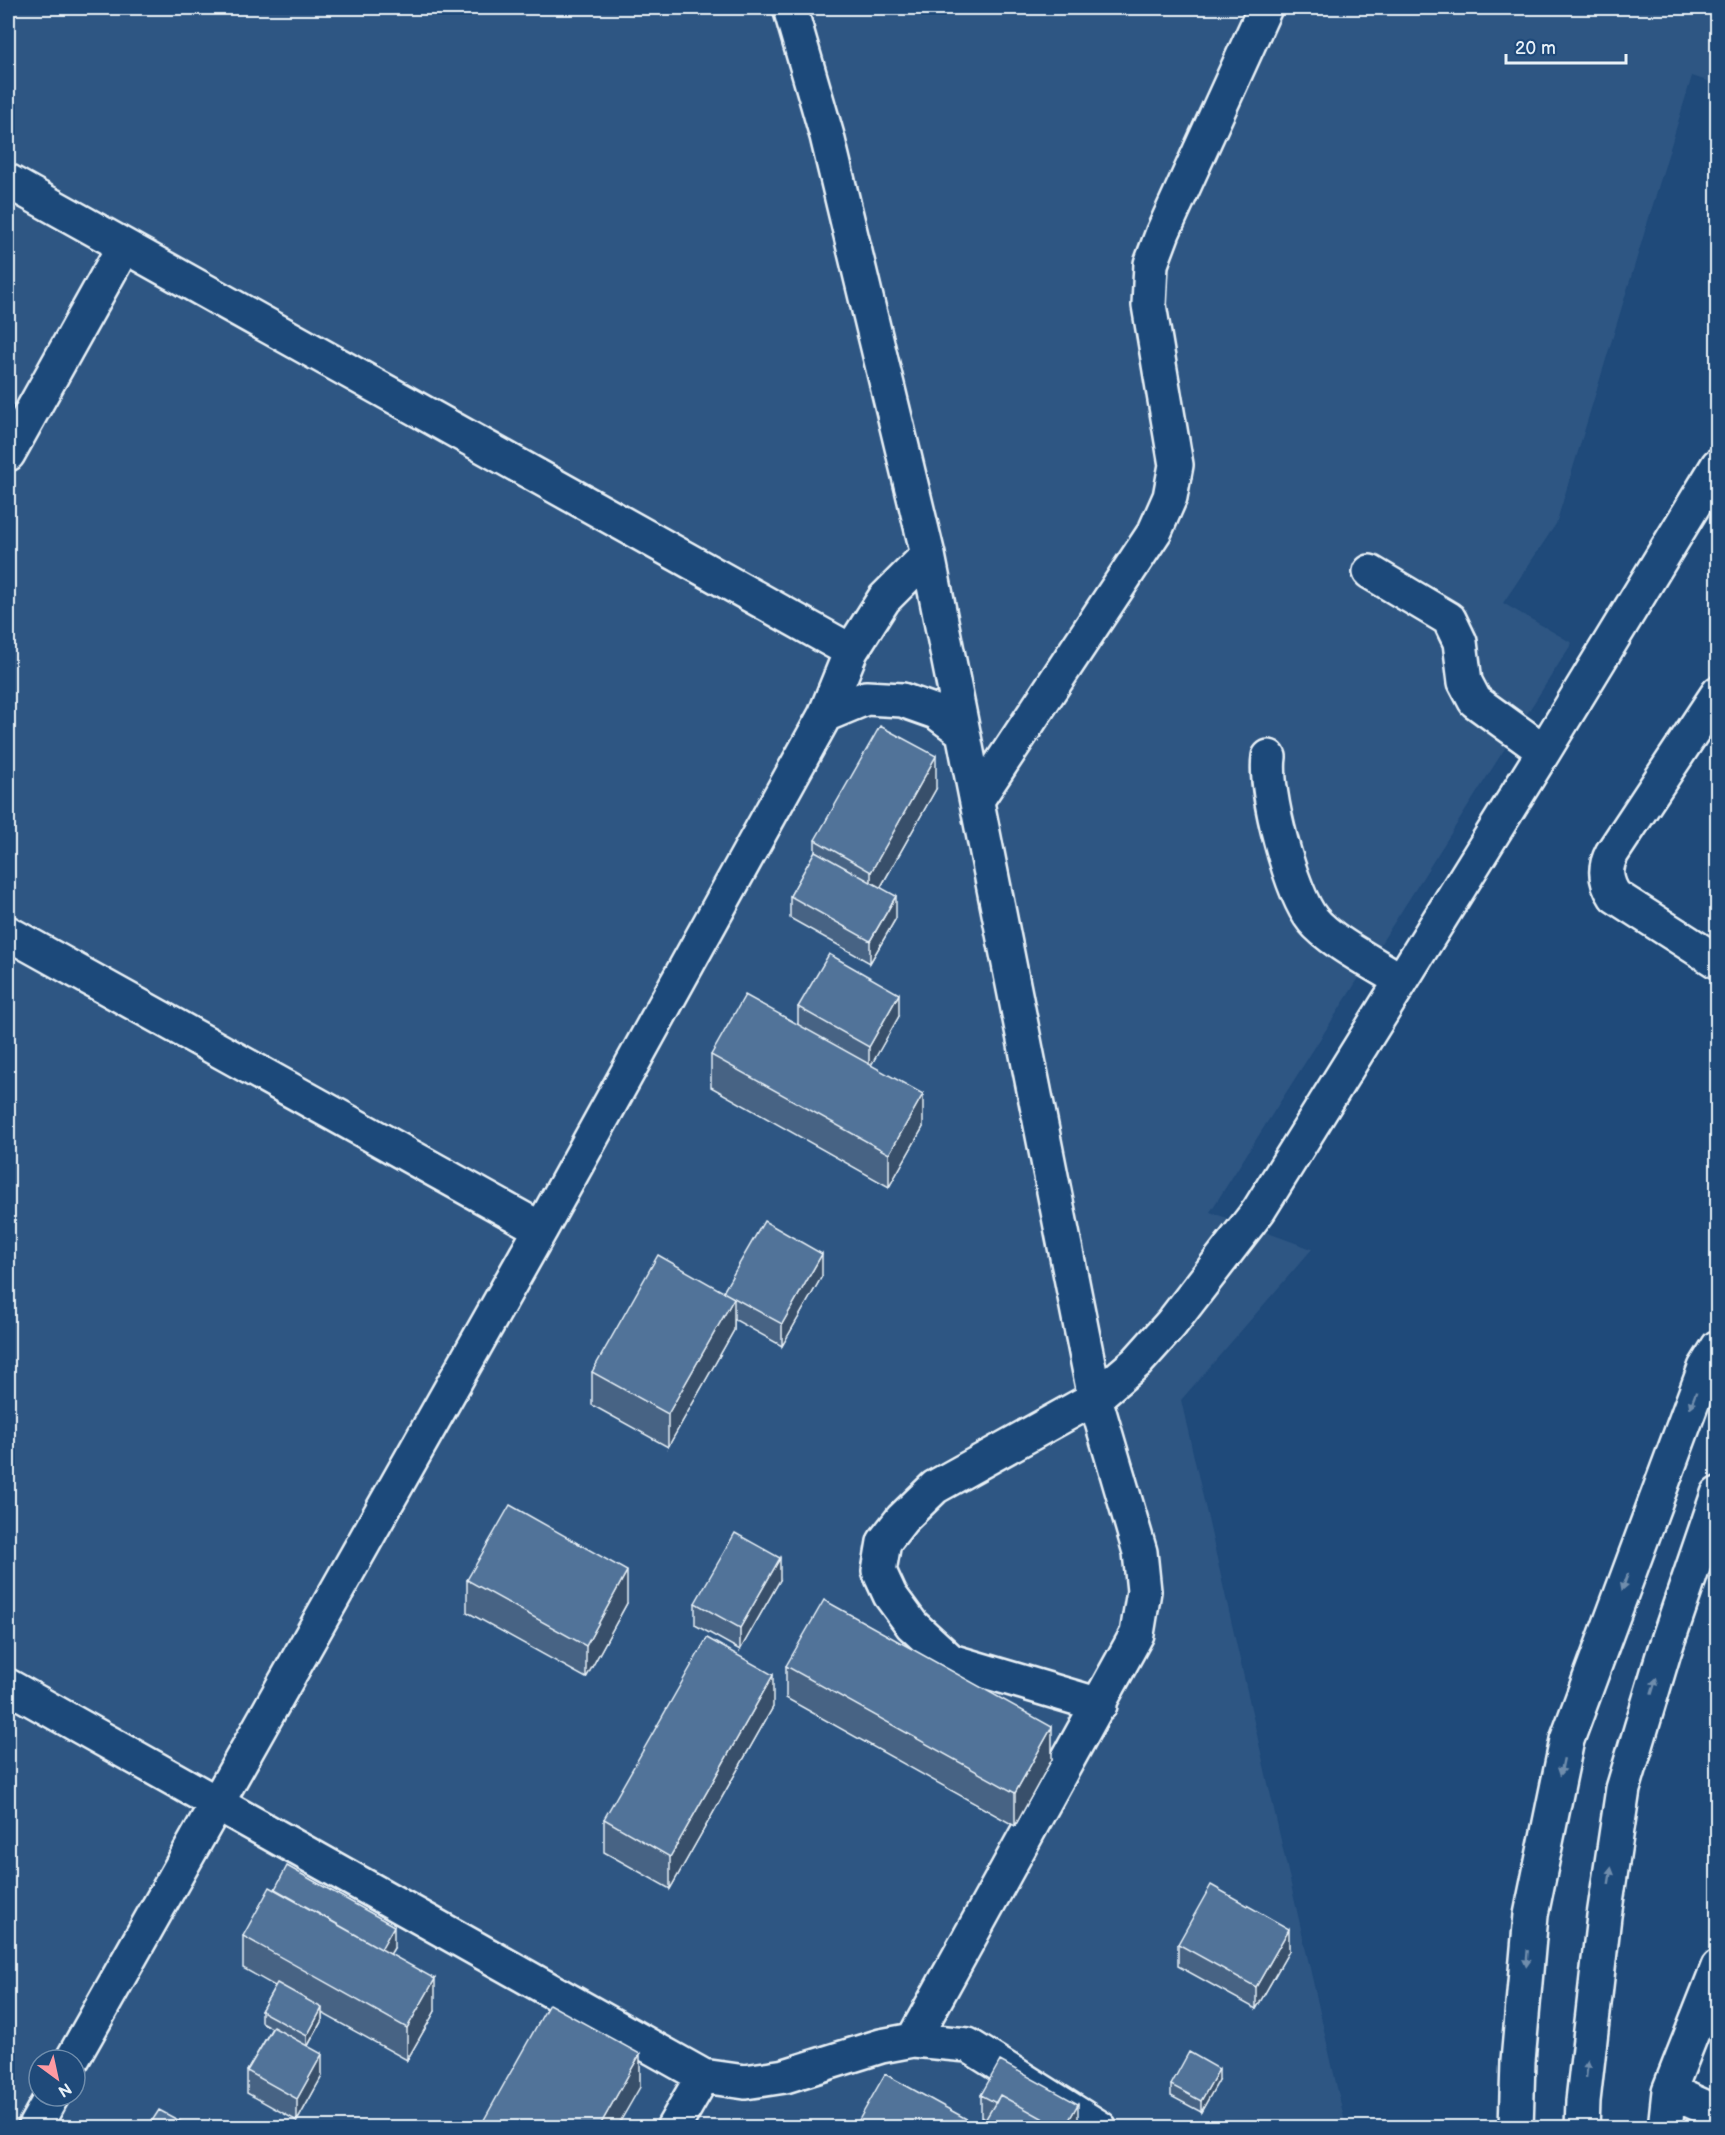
<svg xmlns="http://www.w3.org/2000/svg" width="1725" height="2135" viewBox="0 0 1725 2135" font-family="'Balsamiq Sans',sans-serif">
	<style>
		.built { fill: #2e5683; fill-rule: evenodd }
		.lines { fill: none; stroke-linecap: round; stroke-linejoin: round }
		.minor-casing { stroke: #e8f1f8; stroke-width: 38 }
		.highway-casing { stroke: #e8f1f8; stroke-width: 38 }
		.minor { stroke: #1f4a7a; stroke-width: 33 }
		.highway { stroke: #1f4a7a; stroke-width: 33 }
		.wall { fill: #466384; stroke: #e8f1f8; stroke-width: 1.5 }
		.shaded-wall { fill: #39506b; stroke: #e8f1f8; stroke-width: 1.5 }
		.building { fill: #517399; stroke: #e8f1f8; stroke-width: 1.5 }
		.oneway { fill: #6f8dac }
	</style>
	<rect width="100%" height="100%" fill="#1f4a7a"/>
	<filter id="ink" filterUnits="userSpaceOnUse"><feTurbulence type="fractalNoise" baseFrequency=".0167" numOctaves="2"/><feDisplacementMap in="SourceGraphic" scale="12" xChannelSelector="R" yChannelSelector="G"/><feConvolveMatrix kernelMatrix="1 2 1 2 8 2 1 2 1" color-interpolation-filters="sRGB"/></filter>
	<g filter="url(#ink)">
		<path class="built" d="M8,8h1709v76l-25,-8 -136,448 -53,79 69,40 -362,569 102,37 -131,151 165,727 -1338,1zM39,2060h36v36h-36z"/>
		<g class="lines">
			<g class="minor-casing">
				<path id="minor" d="M790,8l37,128 101,419 167,843 45,154 4,39 -7,43 -224,406
					M8,181l843,470
					M8,454l116,-208
					M1370,572l79,47 11,23 5,40 10,19 69,50
					M1718,693l-106,160c-8,15 -7,28 3,43l103,66
					M825,715l41,-17 36,2 34,12 27,20
					M1269,757c-5,34 22,136 44,163 17,21 62,44 87,60
					M977,800l178,-269 15,-34 6,-32 -27,-160 2,-41 12,-32 102,-224
					M8,933l533,296
					M8,1686l695,390 42,6 40,-6 96,-30 32,-6 55,5 132,83
					M1100,1705l-149,-44 -39,-36 -22,-30 -11,-24 5,-29 18,-23 33,-32 160,-89 42,-36 34,-38 88,-114 285,-459 174,-286
					M72,2060l469,-831 284,-514 26,-64 33,-52 44,-44
					M1669,2091l49,22
					M34,2128l18,-32
					M673,2128l30,-52
					M1665,2128l4,-37 49,-124"/>
			</g>
			<g class="highway-casing">
				<path id="highway" d="M1516,2128l2,-67 13,-146 36,-175 138,-372 13,-21
					M1582,2128l1,-27 21,-185 19,-127 41,-137 54,-158"/>
			</g>
			<use href="#minor" class="minor"/>
			<use href="#highway" class="highway"/>
		</g>
		<path class="wall" d="M936,789l-55,98 15,31 -26,45 -80,-45v-22l25,-45v-11z
			M798,1007l101,9 -28,49 52,62 -34,60 -178,-100v-32l87,-31z
			M822,1276l-40,70 -48,-27v11l-66,117 -76,-42v-33l131,-80z
			M467,1580l160,23 -41,75 -119,-66z
			M780,1580l-40,70 -45,-25v-22z
			M786,1666l266,93 -37,67 -229,-128z
			M773,1707l-103,182 -66,-37v-33z
			M243,1936l151,12 -4,6 45,57 -28,49 -85,-47v7l-14,26 14,30 -25,45 -50,-28v-22l25,-43 -11,-6v-11l14,-25 -32,-18z
			M1178,1944l111,7 -33,58 -78,-43z
			M1219,2080l-18,32 -30,-16v-11z
			M981,2095l97,31 -97,1 5,-8 -5,-2z"/>
		<path class="shaded-wall" d="M936,756v33l-65,115v-32z
			M896,896v22l-26,45v-22z
			M899,994v22l-30,53v-22z
			M923,1094v33l-34,60v-33z
			M822,1254v22l-40,70v-22z
			M734,1298v32l-66,117v-33z
			M780,1558v22l-40,70v-22z
			M627,1571v32l-41,75v-32z
			M773,1675v32l-103,182v-32z
			M1052,1727v32l-37,67v-33z
			M394,1926v22l-18,30v-22z
			M1289,1929v22l-33,58v-22z
			M435,1979v32l-28,49v-32z
			M322,2008v12l-15,27v-11z
			M322,2054v22l-25,45v-22z
			M640,2054v33l-23,40h-18z
			M1219,2069v11l-18,32v-11z
			M1078,2104v22l-1,1h-12z"/>
		<path class="building" d="M880,726l56,30 -65,116 -56,-32z
			M815,851l81,45 -26,45 -80,-45z
			M829,954l70,40 -30,53 -71,-40z
			M745,995l178,99 -34,60 -178,-99z
			M764,1221l58,33 -40,70 -59,-32z
			M658,1255l76,43 -66,116 -76,-42z
			M510,1505l117,66 -41,75 -119,-66z
			M735,1533l45,25 -40,70 -45,-25z
			M824,1600l228,127 -37,66 -229,-127z
			M707,1638l66,37 -103,182 -66,-38z
			M287,1866l107,60 -13,23 -106,-60z
			M1211,1885l78,44 -33,58 -78,-43z
			M270,1887l165,92 -28,49 -164,-92z
			M277,1983l45,25 -15,28 -46,-25z
			M549,2004l91,50 -41,73h-119z
			M273,2027l49,27 -25,45 -50,-28z
			M1189,2052l30,17 -18,32 -30,-16z
			M1000,2061l78,43 -13,23h-7l-58,-32 -4,8 -15,-8z
			M885,2074l96,53h-126z
			M1000,2095l58,32h-77z
			M159,2110l32,17h-43z"/>
		<defs><path id="oneway-solid" d="M-6-.8H1V-3.2L6.5 0L1 3.2V.8H-6Z" transform="scale(1.5)"/></defs>
		<g class="oneway">
			<use href="#oneway-solid" transform="translate(1693 1400) rotate(111)"/>
			<use href="#oneway-solid" transform="translate(1625 1582) rotate(110)"/>
			<use href="#oneway-solid" transform="translate(1654 1686) rotate(-73)"/>
			<use href="#oneway-solid" transform="translate(1562 1767) rotate(102)"/>
			<use href="#oneway-solid" transform="translate(1610 1876) rotate(-81)"/>
			<use href="#oneway-solid" transform="translate(1527 1958) rotate(95)"/>
			<use href="#oneway-solid" transform="translate(1587 2069) rotate(-84)"/>
		</g>
	</g>
	<rect width="1725" height="2135" fill="none" stroke="#1f4a7a" stroke-width="30"/>
	<rect x="15" y="15" width="1695" height="2105" fill="none" stroke="#e8f1f8" stroke-width="2" filter="url(#ink)"/>
	<g transform="translate(57 2078) rotate(147)"><circle r="28" fill="#1f4a7a" stroke="#6f8dac" stroke-width="1.5"/>
	<path d="M0-4.5L10 22L0 15L-10 22Z" fill="#ff9aa2"/>
	<text y="-9" font-size="16" font-weight="bold" text-anchor="middle" fill="#e8f1f8">N</text>
	</g>
	<path d="M1506 54v9h120v-9" fill="none" stroke="#e8f1f8" stroke-width="3"/>
	<text x="1515" y="54" font-size="18" fill="#e8f1f8" stroke="#1f4a7a" stroke-width="4.5" paint-order="stroke">20 m</text>
</svg>
